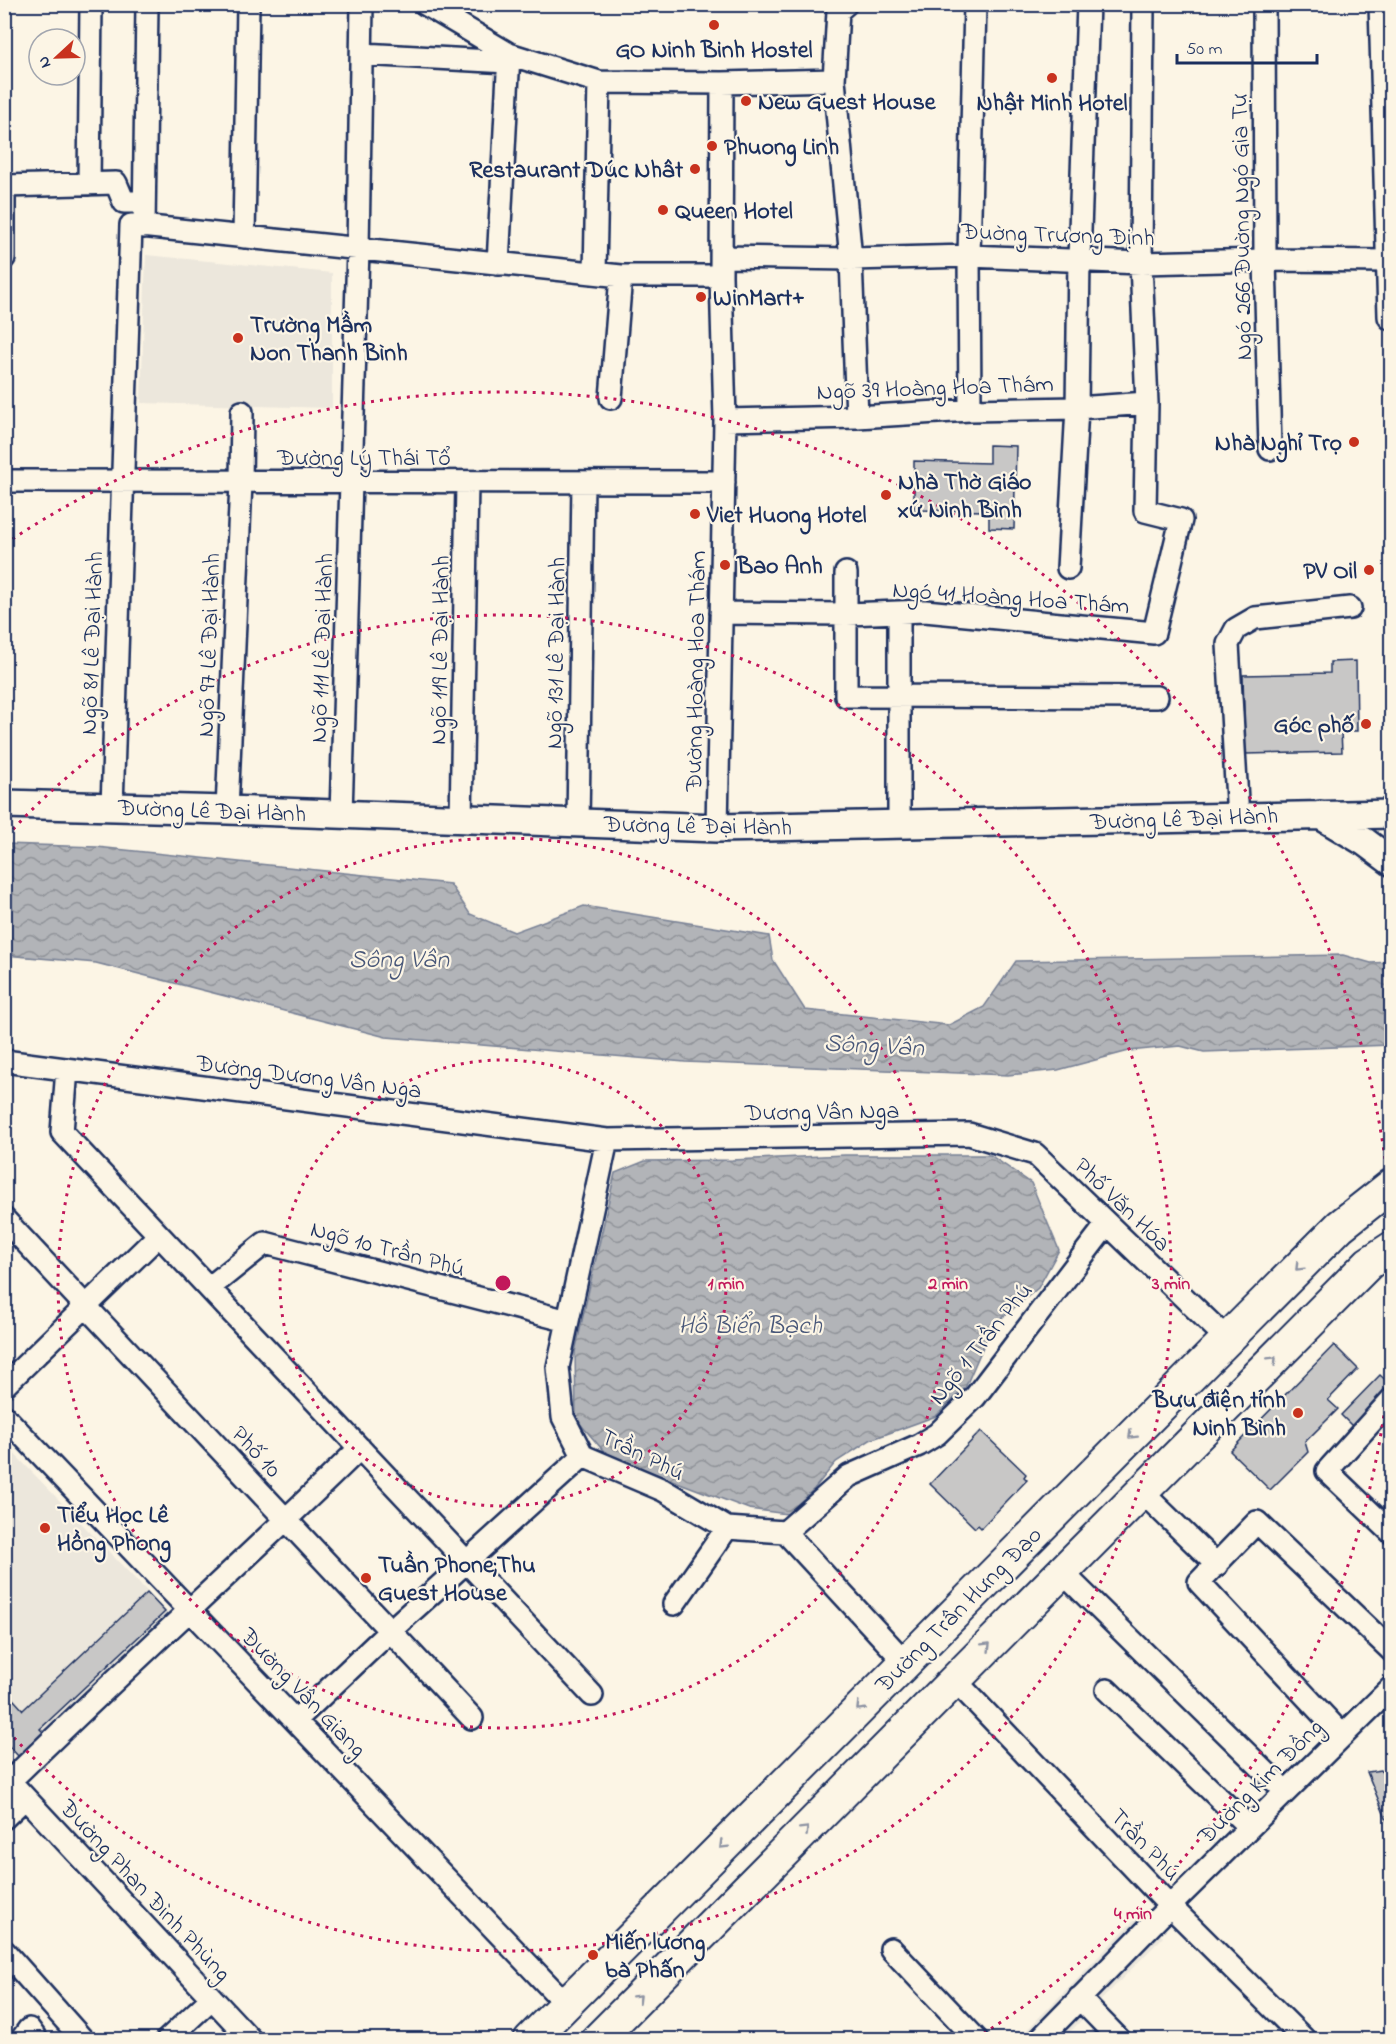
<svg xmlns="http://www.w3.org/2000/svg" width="1396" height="2044" viewBox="0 0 1396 2044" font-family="'Indie Flower',sans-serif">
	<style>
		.built { fill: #ece7dc }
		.water { fill: url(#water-waves); stroke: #767f94; stroke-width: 1.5 }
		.building { fill: #c8c7c6; stroke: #1b2f5e; stroke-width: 1.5 }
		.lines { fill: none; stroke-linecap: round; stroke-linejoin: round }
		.minor-casing { stroke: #1b2f5e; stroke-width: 26 }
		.major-casing { stroke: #1b2f5e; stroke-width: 32 }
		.highway-casing { stroke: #1b2f5e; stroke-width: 36 }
		.minor { stroke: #fcf5e5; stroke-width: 21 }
		.major { stroke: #fcf5e5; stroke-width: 27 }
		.highway { stroke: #fcf5e5; stroke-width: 32 }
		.oneway { stroke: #8c92a2 }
		.ring { fill: none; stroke: #c2185b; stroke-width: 3; stroke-dasharray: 3 6 }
		.poi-dot { fill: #c8321e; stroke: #fcf5e5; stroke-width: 2 }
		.labels { text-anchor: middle; stroke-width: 4.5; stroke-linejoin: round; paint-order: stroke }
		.poi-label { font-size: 24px; font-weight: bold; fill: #1b2f5e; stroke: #fcf5e5; text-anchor: start }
		.street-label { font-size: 24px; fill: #1b2f5e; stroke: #fcf5e5 }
		.water-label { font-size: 26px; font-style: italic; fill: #485779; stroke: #fcf5e5 }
		.centre { fill: #c2185b; stroke: #fcf5e5; stroke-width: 3 }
		.ring-label { font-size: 18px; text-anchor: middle; font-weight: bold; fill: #c2185b; stroke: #fcf5e5; stroke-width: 4.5; stroke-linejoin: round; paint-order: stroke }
	</style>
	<defs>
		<pattern id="water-waves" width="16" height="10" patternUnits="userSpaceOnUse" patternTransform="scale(1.5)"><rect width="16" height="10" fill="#b2b4b8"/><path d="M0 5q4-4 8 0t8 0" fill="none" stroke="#909399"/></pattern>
	</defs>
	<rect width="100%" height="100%" fill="#fcf5e5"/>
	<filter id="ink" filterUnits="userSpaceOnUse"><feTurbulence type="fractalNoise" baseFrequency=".0167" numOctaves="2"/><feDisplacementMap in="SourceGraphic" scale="12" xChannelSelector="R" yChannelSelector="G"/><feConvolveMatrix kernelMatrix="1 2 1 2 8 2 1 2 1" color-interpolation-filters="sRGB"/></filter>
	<g filter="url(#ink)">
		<path class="built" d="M146,255l186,18v135l-191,-5z
			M4,1443l164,170 -149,145 -15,-15z
			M1140,1914l23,23 -100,102 -46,1z"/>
		<path class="water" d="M5,844l92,3 353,37 20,30 44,18 70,-26 185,30 4,24 32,50 144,15 35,-18 32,-46 327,-6 28,8 20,-1v83l-187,7 -24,-6 -51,5 -71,19 -50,5 -323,-13 -299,-25 -290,-74 -91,-8z
			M845,1155h145l41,28 28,67 -21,38 -46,38 -27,62 -29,28 -66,24 -34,22 -22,27 -27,25 -38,-5 -141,-53 -32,-37 -1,-67 40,-179 30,-12 87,-1z"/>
		<path class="building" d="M683,4h63v5l-63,1z
			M989,445l27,1 -2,83 -25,-1v-17l-75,-1v-49l75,2z
			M1356,661l1,70h-16l1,21 -97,2 -2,-79 87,-2v-11z
			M1334,1345l24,24 -30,31 10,9 -33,33 3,10 -38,38 -40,-39z
			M1380,1375l12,11v6l-37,37 -14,-14z
			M981,1431l45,43 -2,3 3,3 -46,48 -3,-3 -3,3 -45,-44z
			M147,1593l18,19 -125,117 4,4 -25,24 -13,-14 3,-3 -5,-4v-47l19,21z
			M1381,1770l11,22v41l-25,-61z"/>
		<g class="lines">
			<g class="minor-casing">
				<path id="minor" d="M425,4l84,50 90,28 123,1 112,-3 4,-69 8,-7
					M1264,4l1,256 5,189
					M362,54l146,8
					M834,80l17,179 6,158
					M89,184l2,-180
					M4,186l112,-3 8,19h20
					M4,198v60
					M144,227l3,-223
					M244,237l4,-233
					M722,257l129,2 118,-3 172,7 124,-3 127,1
					M498,264l11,-210
					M595,273l4,-191
					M611,398l10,-122
					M970,410l-1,-154 6,-252
					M725,420l132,-3 113,-7 107,-2 70,-5
					M4,481l720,1
					M1068,568l9,-160 2,-149 9,-255
					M846,573v123l311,1
					M899,612v213
					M721,613l126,1 78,-3 229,22 27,-113 -36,-9 2,-108 -6,-140 2,-259
					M112,807l19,-582 490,51h100
					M227,810l14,-328 1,-70
					M341,814l17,-565 4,-245
					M1238,818l-10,-174 8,-15 19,-11 95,-10
					M461,819l6,-336
					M578,823l5,-340
					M717,828l8,-408 -4,-144 1,-193
					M4,1061l603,79 362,-6 66,20 192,185
					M67,1069l-5,63 530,563
					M607,1140l-49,227 5,50 20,39 80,34 64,38 58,4 120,130
					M4,1219l468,499
					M209,1288l56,-45 303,78
					M4,1386l155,-151
					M1392,1399l-65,72 65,62
					M4,1416l562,588
					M1141,1491l76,74
					M785,1532l64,-56 70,-31 18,-11 38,-37 132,-173
					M1061,1571l224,220
					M674,1604l53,-76
					M954,1679l216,227 135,134
					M1107,1690l142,137
					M296,1720l94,-89 193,-175
					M1342,1735l-143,-153 58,-60 135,129
					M4,1775l247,265
					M10,1781c115,-113 235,-220 350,-333
					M4,1818l21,-20
					M891,1949l86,91
					M4,1951l79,89
					M1079,1998l41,42
					M21,2040l8,-11 8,11
					M167,2040l45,-42
					M1039,2040l131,-134 222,-219"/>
			</g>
			<g class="major-casing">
				<path id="major" d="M1383,4l9,312
					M4,804l223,6 490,18 675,-14
					M1320,815l45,27 27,20"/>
			</g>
			<g class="highway-casing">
				<path id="highway" d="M530,2040l810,-814 52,-41
					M597,2040l772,-777 23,-15"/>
			</g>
			<use href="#minor" class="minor"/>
			<use href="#major" class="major"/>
			<use href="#highway" class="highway"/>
		</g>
		<defs><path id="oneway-chevron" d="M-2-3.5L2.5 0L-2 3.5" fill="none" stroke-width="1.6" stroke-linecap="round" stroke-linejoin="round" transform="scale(1.5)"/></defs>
		<g class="oneway">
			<use href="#oneway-chevron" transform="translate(1299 1267) rotate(135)"/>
			<use href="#oneway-chevron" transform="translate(1273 1360) rotate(-45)"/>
			<use href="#oneway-chevron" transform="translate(1132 1435) rotate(135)"/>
			<use href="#oneway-chevron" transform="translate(987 1646) rotate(-45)"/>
			<use href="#oneway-chevron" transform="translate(860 1707) rotate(135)"/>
			<use href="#oneway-chevron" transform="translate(805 1830) rotate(-45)"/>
			<use href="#oneway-chevron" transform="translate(723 1845) rotate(135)"/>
			<use href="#oneway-chevron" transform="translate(638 1998) rotate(-45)"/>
		</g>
	</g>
	<g class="ring">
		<circle cx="503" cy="1283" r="223"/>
		<circle cx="503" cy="1283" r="445"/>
		<path d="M7 836A668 668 0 1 1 7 1730"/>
		<path d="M1391 1353A891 891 0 0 1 975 2039M5 544A891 891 0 0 1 1391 1213"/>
	</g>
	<g class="poi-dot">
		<circle cx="714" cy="25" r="6"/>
		<circle cx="1052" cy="78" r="6"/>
		<circle cx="746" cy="101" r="6"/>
		<circle cx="712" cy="146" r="6"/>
		<circle cx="695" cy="169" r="6"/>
		<circle cx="663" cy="210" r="6"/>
		<circle cx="701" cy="297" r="6"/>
		<circle cx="238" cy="338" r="6"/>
		<circle cx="1354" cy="442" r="6"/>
		<circle cx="886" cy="495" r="6"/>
		<circle cx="695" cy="514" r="6"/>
		<circle cx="725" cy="565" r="6"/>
		<circle cx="1369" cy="570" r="6"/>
		<circle cx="1366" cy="724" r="6"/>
		<circle cx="1298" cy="1413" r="6"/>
		<circle cx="45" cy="1528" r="6"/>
		<circle cx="366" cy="1578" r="6"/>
		<circle cx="593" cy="1955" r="6"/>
	</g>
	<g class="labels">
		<g class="poi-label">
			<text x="714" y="57" text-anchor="middle">GO Ninh Binh Hostel</text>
			<text x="758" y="109">New Guest House</text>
			<text x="1052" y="110" text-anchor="middle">Nhật Minh Hotel</text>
			<text x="724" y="154">Phuong Linh</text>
			<text x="683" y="177" text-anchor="end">Restaurant Dúc Nhât</text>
			<text x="675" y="218">Queen Hotel</text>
			<text x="713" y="305">WinMart+</text>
			<text x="250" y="332">Trường Mầm<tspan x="250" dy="28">Non Thanh Bình</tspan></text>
			<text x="1342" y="450" text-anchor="end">Nhà Nghỉ Trọ</text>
			<text x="898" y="489">Nhà Thờ Giáo<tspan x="898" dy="28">xứ Ninh Bình</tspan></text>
			<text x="707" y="522">Viet Huong Hotel</text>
			<text x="737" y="573">Bao Anh</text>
			<text x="1357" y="578" text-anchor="end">PV Oil</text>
			<text x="1354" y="732" text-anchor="end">Góc phố</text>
			<text x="1286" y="1407" text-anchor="end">Bưu điện tỉnh<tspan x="1286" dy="28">Ninh Bình</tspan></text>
			<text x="57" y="1522">Tiểu Học Lê<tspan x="57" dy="28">Hồng Phong</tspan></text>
			<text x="378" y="1572">Tuần Phone;Thu<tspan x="378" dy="28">Guest House</tspan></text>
			<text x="605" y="1949">Miến lương<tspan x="605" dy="28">bà Phấn</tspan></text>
		</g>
		<g class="street-label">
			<text transform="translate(1241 227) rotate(-91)" y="8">Ngó 266 Đuờng Ngó Gia Tự</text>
			<text transform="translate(1058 234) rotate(2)" y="8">Đuờng Trương Định</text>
			<text transform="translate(935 387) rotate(-2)" y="8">Ngõ 39 Hoàng Hoa Thám</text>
			<text x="364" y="465">Đường Lý Thái Tổ</text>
			<text transform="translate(1011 597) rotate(4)" y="8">Ngó 41 Hoàng Hoa Thám</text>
			<text transform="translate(91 643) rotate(-88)" y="8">Ngõ 81 Lê Đại Hành</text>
			<text transform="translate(208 645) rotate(-88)" y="8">Ngõ 97 Lê Đại Hành</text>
			<text transform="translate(321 648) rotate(-88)" y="8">Ngõ 111 Lê Đại Hành</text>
			<text transform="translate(439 650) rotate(-89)" y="8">Ngõ 119 Lê Đại Hành</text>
			<text transform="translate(555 653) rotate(-89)" y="8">Ngõ 131 Lê Đại Hành</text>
			<text transform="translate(695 671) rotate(-89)" y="8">Đường Hoàng Hoa Thám</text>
			<text transform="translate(212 810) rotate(2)" y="8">Đường Lê Đại Hành</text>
			<text transform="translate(1184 818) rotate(-2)" y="8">Đường Lê Đại Hành</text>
			<text transform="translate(698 825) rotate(1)" y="8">Đường Lê Đại Hành</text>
			<text transform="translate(309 1076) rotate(7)" y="8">Đường Dương Vân Nga</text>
			<text transform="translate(822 1111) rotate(-1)" y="8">Dương Vân Nga</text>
			<text transform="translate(1123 1204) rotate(44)" y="8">Phố Văn Hóa</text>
			<text transform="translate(388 1248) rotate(15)" y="8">Ngõ 10 Trần Phú</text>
			<text transform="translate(980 1343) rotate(-51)" y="8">Ngõ 1 Trần Phú</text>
			<text transform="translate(257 1451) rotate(47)" y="8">Phố 10</text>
			<text transform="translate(643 1454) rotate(26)" y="8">Trần Phú</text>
			<text transform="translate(958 1609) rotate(-45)" y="8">Đường Trân Hưng Đạo</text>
			<text transform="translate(304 1692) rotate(46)" y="8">Đường Vân Giang</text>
			<text transform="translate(1260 1781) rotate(-45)" y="8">Đường Kim Đồng</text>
			<text transform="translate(1146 1844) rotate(46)" y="8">Trần Phú</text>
			<text transform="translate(146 1890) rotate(47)" y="8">Đường Phan Đình Phùng</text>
		</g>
		<g class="water-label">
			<text x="399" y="967">Sông Vân</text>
			<text transform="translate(874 1044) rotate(3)" y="9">Sông Vân</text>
			<text x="750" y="1333">Hồ Biển Bạch</text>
		</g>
	</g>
	<circle cx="503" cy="1283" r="9" class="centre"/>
	<g class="ring-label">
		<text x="726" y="1289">1 min</text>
		<text x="948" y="1289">2 min</text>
		<text x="1171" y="1289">3 min</text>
		<text x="1133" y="1919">4 min</text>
	</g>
	<rect width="1396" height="2044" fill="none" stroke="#fcf5e5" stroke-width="24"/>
	<rect x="12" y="12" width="1372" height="2020" fill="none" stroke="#1b2f5e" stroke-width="2" filter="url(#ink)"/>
	<g transform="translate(57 57) rotate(248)"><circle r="28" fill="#fcf5e5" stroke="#a2a6af" stroke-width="1.5"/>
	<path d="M0-4.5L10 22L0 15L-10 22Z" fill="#c8321e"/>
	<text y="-9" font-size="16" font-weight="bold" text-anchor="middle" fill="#1b2f5e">N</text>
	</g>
	<path d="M1177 54v9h140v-9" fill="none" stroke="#1b2f5e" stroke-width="3"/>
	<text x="1186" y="54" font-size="18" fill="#1b2f5e" stroke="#fcf5e5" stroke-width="4.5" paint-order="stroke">50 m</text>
</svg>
